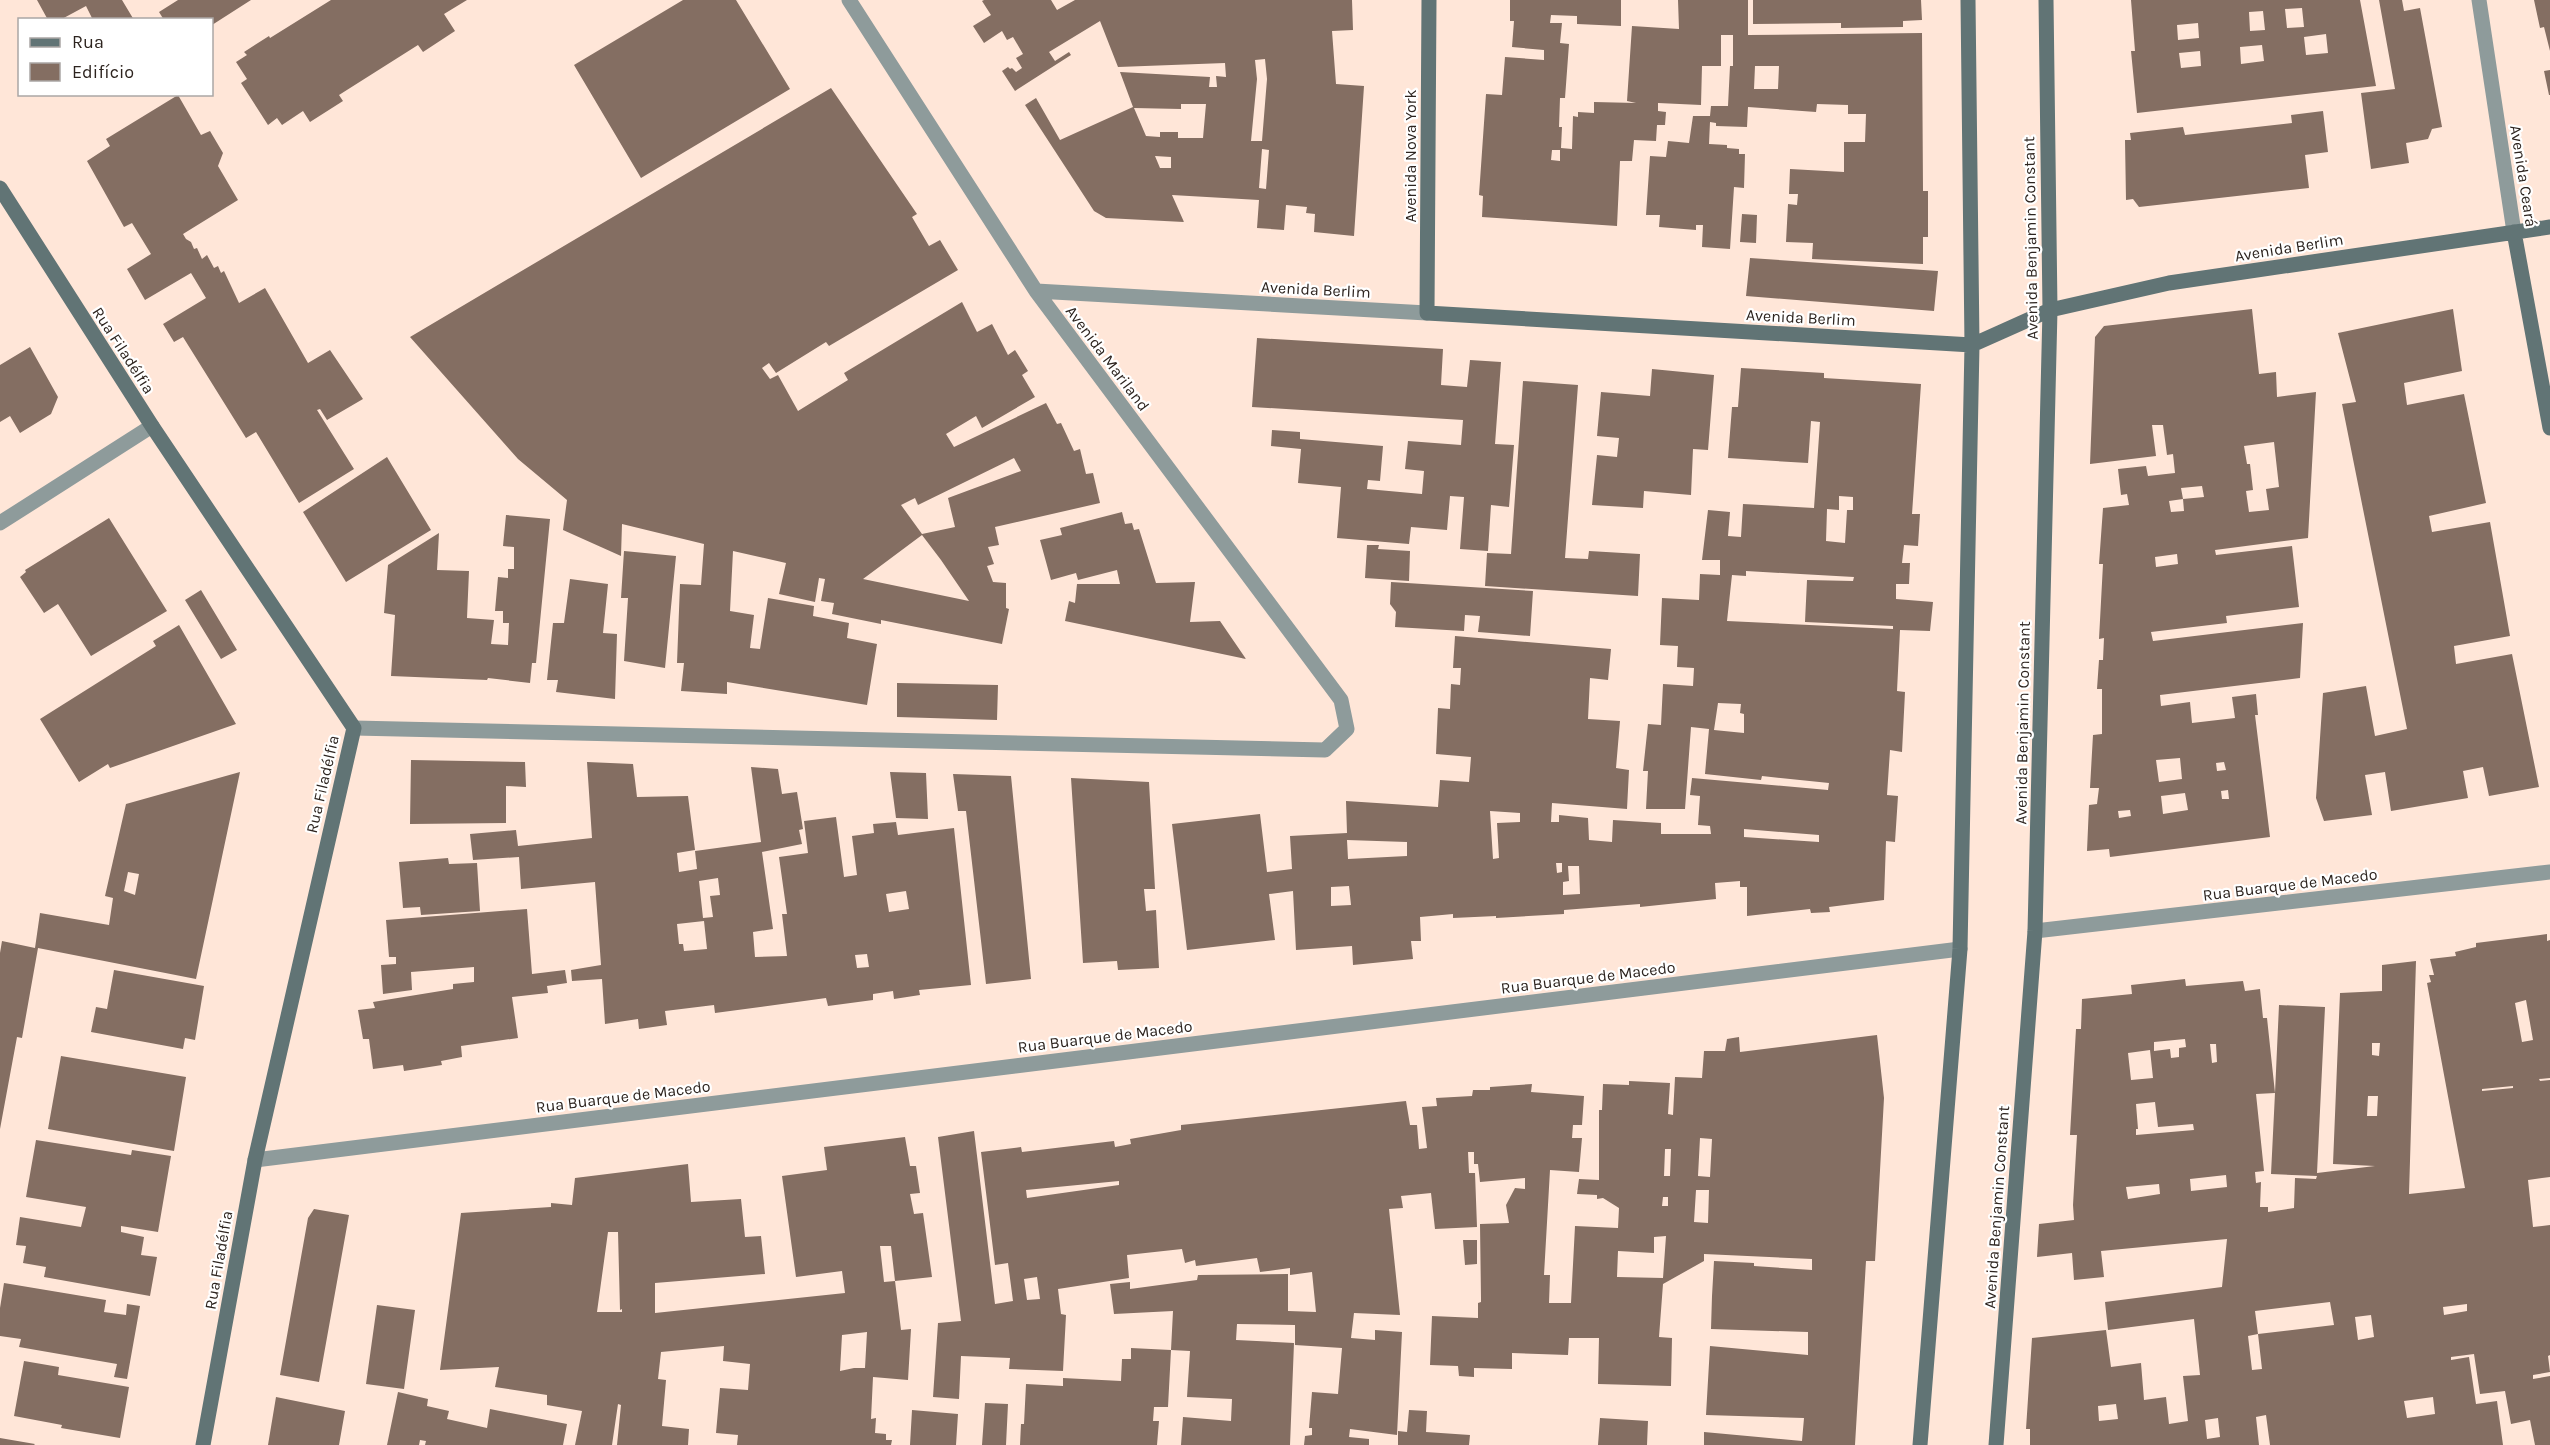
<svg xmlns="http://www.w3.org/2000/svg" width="2550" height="1445" viewBox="0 0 2550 1445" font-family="Karla,sans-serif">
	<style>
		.building { fill: #846e62; fill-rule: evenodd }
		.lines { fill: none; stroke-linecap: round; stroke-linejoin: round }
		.street { stroke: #8e9b9b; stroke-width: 15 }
		.secondary { stroke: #617475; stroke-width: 15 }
		.labels { text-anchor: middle; stroke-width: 4.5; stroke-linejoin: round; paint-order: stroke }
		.street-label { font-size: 16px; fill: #2d241f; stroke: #fff }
	</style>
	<rect width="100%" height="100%" fill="#ffe6d8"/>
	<path class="building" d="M37,0h85l12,20h-41l-7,-14 -26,14h-12z
		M178,0h73l-39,25v-5h-48l-5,-8z
		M331,0h136l-23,14 11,17 -32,21 -5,-7 -79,50 4,6 -33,21 -7,-11 -21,14 -5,-7 -9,7 -27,-42 6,-4 -11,-17 11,-7 -3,-3 25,-16 1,2z
		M683,0h53l54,89 -149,89 -67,-113z
		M984,0h67l6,10 18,-10h277l1,30 -21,1 4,53 28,2 -10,150 -40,-4 1,-18 -9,-1 1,-6 -21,-2 -2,25 -27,-2 2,-28 -87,-5 12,27 -78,-4 -12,-7 -69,-106 11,-7 24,42 73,-33 -13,-35 90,5 -1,10h8l-1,-11 10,1 -1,-14 -107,4 -18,-46 -51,31 6,9 14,-9 2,3 -56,36 -13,-20 6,-4 2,2 2,-1 4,4 6,-4 -6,-10 7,-4 -10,-17 -6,3 -5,-9 -18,12 -11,-17 18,-11 -9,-14zM1265,59l2,20 -5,62h-11l6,-62 -2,-19zM1181,104h25l-3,34h-25v-6h-18v5l-14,-1 -12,-28 47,1zM1262,149l7,1 -3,39 -7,-1zM1155,156l16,1v11h-11z
		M1510,0h111v26l-44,-2v-8l-26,-1 -1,8h12l-2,20 9,1 -4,54h-5l-1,29h3l-1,21 11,1 1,-33 5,1v-5l16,1v-11l42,1 -9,-2 5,-75 47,3 -1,-29h70v35l174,-2 1,158h5v46h-5v27l-111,-5 1,-16 -27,-1 2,-38 9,1 1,-11h-9l1,-25 54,3v-30h21l1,-28h-18v-9l-31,-1 -1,8 -68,-5 -1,20 -31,-1v-3l-6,-1 -1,22 18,1v3l12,1v5h6l-1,34 -10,-1 -4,62 -28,-2 1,-22h-7v5l-37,-3 1,-12h-14l4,-59 16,1 2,-16 21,2 4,-27h17l1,-10h17l2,-40h3v-31h-12v31h-19l-1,39 -43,-2v8l8,1 -1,13h-8l-1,16 -22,-1 -2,21h-12l-3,65 -135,-9 1,-21 -4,-1 7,-101 16,1 3,-38 39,3v-10l-32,-3 2,-26h-4zM1755,66h24l-1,23h-24zM1552,150h8v11l-9,-1z
		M1753,0h168l1,20 -19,1v6l-62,1v-5l-88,1z
		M2131,0h229l16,86 -239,27 -6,-62h4zM2302,8l2,19 -17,1 -2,-19zM2263,11l2,19 -15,1 -1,-19zM2198,23l1,15 -21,2 -1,-15zM2326,34l2,19 -22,2 -2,-18zM2262,45l2,16 -23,3 -1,-17zM2200,51l1,15 -20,2 -2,-15z
		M2379,0h23l2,11 16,-3 22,119 -10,2 -4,10 -22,4 3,20 -38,6 -10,-76 34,-4z
		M2534,0h16v51l-6,-24 -4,1z
		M2550,70v25h-1l-5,-24z
		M831,88l86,126 -5,3 17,29 11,-6 18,30 -129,76 -3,-4 -50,31 -7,-10 -7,5 8,11 8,-4 20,36 50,-31 -4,-7 118,-71 15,30 15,-8 16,31 7,-5 13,21 -6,4 13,22 -53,31 -6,-12 -30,18 8,13 92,-44 11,21 4,-1 13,28 6,-2 6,25 7,-1 7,30 -105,24 4,18 -11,2 6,17 -7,2 6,16 13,1v25l3,1 -7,35 -121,-24v4l-49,-10 2,-11 -13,-2 4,-22 -6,-1 -4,24 -36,-8 7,-31 -53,-12 -3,60 24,4 -4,33 10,1 8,-51 46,8 -1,10 36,7 -2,15 30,6 -10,61 -140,-23v12l-46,-3 3,-28h-7l3,-79 21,1 3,-41 -82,-20 -1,32 -58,-26 4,-30 -49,-41 -108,-122zM1014,458l7,13 -73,27 7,29 -33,7 -21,-29 14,-7 3,7zM922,535l19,25 28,41 -106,-22z
		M178,95l23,40 9,-4 13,22 -5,13 20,34 -55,34 3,5 5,3 3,7 3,-1 5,11 5,-4 7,13 4,-2 3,7 3,-2 15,32 26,-15 43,75 22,-13 33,49 -36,21 -7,-11 -3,1 37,59 -55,34 -43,-71 -10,6 -63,-101 -9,5 -11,-18 43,-26 -15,-25 -46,27 -18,-31 24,-15 -19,-31 -8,4 -37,-66 23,-15 -4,-7z
		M2323,111l5,41 -23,3 4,33 -170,19 -6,-8 -7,1 -1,-60h6l-1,-7 53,-6 2,8 107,-12 -1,-8z
		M1742,214l15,1 -1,28 -16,-1z
		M1750,258l188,13 -4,40 -188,-15z
		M2252,309l7,65 17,-2 1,25 39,-5 -8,146 -93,12 1,5 76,-9 7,61 -73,9 1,7 -76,9 2,9 150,-18 -3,55 -140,17 1,11 29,-4 2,21 43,-5 -3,-21 24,-3 2,21h-3l15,122 -160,20 -1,-8 -22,2 2,-46 8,-1 2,-16h-9l3,-53 9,-1v-45h-5l2,-29h4l1,-22 -5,1 4,-75h-4l4,-56 26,-3 -2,-11 -6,1 -3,-26 28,-3 2,10 27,-3 -2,-19 -6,1 -4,-30h-11l4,31 -66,8 5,-127 9,-11zM2274,442l5,45 -13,2 3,21 -20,2 -3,-21 7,-1 -3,-26h-3l-3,-18zM2202,486l2,11 -21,2 1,12 -13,1 -2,-11 14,-2 -2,-11zM2177,554l1,10 -22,3 -1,-10zM2180,758l2,21 -23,3 -3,-22zM2224,762l2,8 -9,1 -1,-8zM2228,790l1,9h-7l-1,-8zM2185,793l3,17 -25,4 -2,-18zM2130,810l1,6 -12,2 -1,-7z
		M2453,309l9,62 -58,12 3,22 57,-11 22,109 -57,13 3,16 58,-10 20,114 -56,10 2,18 56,-10 27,133 -50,9 -6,-29 -20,4 5,27 -77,13 -6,-39 -20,3 7,40 -48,6 -8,-23 7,-105 43,-7 9,50 32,-7 -65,-325 14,-2 -18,-69z
		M1257,338l186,11 -2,36 26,2 3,-27 31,2 -6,82 19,1 -5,62 -18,-2 -3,46 -28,-2 4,-52 -14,-1 -3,34 -36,-3 -2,17 -72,-6 4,-51 -43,-4 3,-34 -30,-3 1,-16 28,2v7l83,7 -3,35 -12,-1 -1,9 55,5 2,-23 -19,-2 3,-28 53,4 2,-25 -211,-13z
		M30,347l28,50 -7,17 -31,19 -10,-17 -10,6v-57z
		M1741,368l83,5v5l97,6 -9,130h8l-2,32 -14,-1 -2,18h8l-1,21h-13v15l37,3 -3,29 -30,-1 -3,61 8,1 -3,60 -12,-2 -3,45 11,1 -3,46 -9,-1 -2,59 -55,7 1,5 -19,1 -1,-4 -63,7v-29h-7v-6l-25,2 1,16 -76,8v-3l-76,6v4l-68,4v-2l-43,2v-4l-33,3 1,24h-10l2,18 -60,6 -1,-19 -56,4 -3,-59 -24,3 6,46 -88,10 -15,-126 88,-10 7,58 25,-3 -2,-33 57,-3 -1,-32 92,6 2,-27 29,2 2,-25 -35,-3 2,-46 12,1 1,-25 9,1 1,-17h-8l2,-32 156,13 -3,31 -18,-2 -2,41 32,2 -4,47 13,2 -2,39 -75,-6 -1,19h8v-7l29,3 1,22 23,2 1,-22 48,3v11h50l-1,-8 -12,-1 2,-29 -10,-1 2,-17 136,12 1,-7 -67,-7 -1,4 -56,-6 4,-45 -18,-2 -6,82h-39l2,-38h-5l5,-47 13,1 2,-41 30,2 1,-18 -17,-1 1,-21 -18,-1 2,-47 37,2 1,-26 20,1v-15h-18l6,-50 22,2 -2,24 13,1 2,-33 71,4 6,-86 -9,-1 -3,42 -80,-5 4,-51h6zM1839,496l14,1v13h-6l-2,33 -19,-2 1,-32 12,1zM1746,571l108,6 -1,4 -46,-1 -2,42 88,4v3l-166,-8 5,-46 14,1zM1718,703l23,1 -1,9 4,1v19l-30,-3zM1490,811l30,2v9l-23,1 2,35 -6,1zM1744,829l75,6v7l-75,-5zM1347,840l60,2v14l-59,3zM1556,863h6v9l-5,1zM1568,866h11l1,28 -17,1v-13l6,-1zM1349,886l2,19 -20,1v-19z
		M1652,369l62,6 -6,75 -15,-1 -2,46 -47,-4 -1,17 -51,-3 5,-50 20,2 2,-19 -22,-2 4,-44 49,4z
		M1523,381l55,4 -13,173 23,1 1,-8 51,3 -2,42 -153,-10 2,-33 24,1z
		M387,457l44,73 -85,52 -43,-70z
		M1122,512l3,12 7,-1 2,7 5,-1 17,54 39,-1 -5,40 30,-1 26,38 -181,-38 4,-20 6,2 2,-19h43l-3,-14 -39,10 -2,-7 -25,7 -11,-40 22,-5 -2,-7z
		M506,515l44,4 -14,144h-4l-2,20 -42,-5 -1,2 -96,-4 4,-61 -11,-2 4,-48 51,-32 -2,37 32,1 -2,47 27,2 -3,24 17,1 1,-22h-6v-12h-8l3,-34 10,1v-9h6v-22l-11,-1z
		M109,518l58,93 -76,45 -33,-52 -14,9 -24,-36 6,-5 -1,-2z
		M1367,545h12l-1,4 32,2 -1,30 -44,-3z
		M624,551l52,5 -11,112 -41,-7 4,-63h-7z
		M570,579l38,5 -5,49 14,1 -2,65 -59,-7 2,-12h-11l6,-57h11z
		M1391,582l142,9 -3,45 -52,-4 2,-16 -15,-1 -1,16 -69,-4 1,-15 -6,-8z
		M201,590l36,60 -16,9 -36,-59z
		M179,625l57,99 -126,44 -2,-4 -29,18 -39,-63 116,-73 -3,-5z
		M897,683l101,2 -1,35 -100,-3z
		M411,760l114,2 1,25 -20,-1v37l-96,1z
		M587,762l46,2 4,33 51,-1 7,54 -18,3 2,19 18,-3 -2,-18 66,-9 -10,-75 27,2 4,25 15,-2 6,37 -4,1 3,14 -40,8 11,77 -20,3 2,25 32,-1 -5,-42h5l-8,-57 29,-4 -4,-32 32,-4 8,60 13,-2 -5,-39 22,-3 -1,-9 23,-2 2,13 56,-7 17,157 -52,5 1,5 -26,4 -1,-8 -20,3v6l-45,6 -2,-8 -111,15 -1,-8 -49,6 2,14 -28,4 -1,-10 -33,5 -3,-45 -30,2 -1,-11 30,-5 -6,-83 -74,7 -2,-32 -46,3 -3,-26 46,-4 2,16 74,-8zM718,878l2,17 -10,1 3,21 -10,1 -4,-37zM906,891l3,18 -20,3 -3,-18zM704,921l3,28 -23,2 -1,-7h-4l-2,-20zM867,954l2,13 -12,1 -2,-13z
		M240,772l-44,207 -158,-31 -16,90 -5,-1 -17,92v-176l2,-12 33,7 5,-35 69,12 4,-27 -8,-2 21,-92zM128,872l11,2 -4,21 -11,-4z
		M890,772l36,1 2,46 -32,-1z
		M953,774l58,2 20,203 -45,5 -20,-173h-8z
		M1071,778l78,4 6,107h-11l2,22 10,-1 3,58 -41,2 -1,-9 -34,2z
		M448,858l1,6 28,-1 3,48 -59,4 -1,-8 -17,1 -4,-46z
		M527,909l5,65 33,-4 2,13 -20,3 1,7 -36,4 6,41 -57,8 1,11 -21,4 1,4 -38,6 -1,-6 -30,4 -4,-30h-6l-5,-29 17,-2 -2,-6 80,-13v-5l21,-2v-15l-63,5 1,18 -29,4 -2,-29 15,-1v-7h-7l-3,-37z
		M2547,934v7l3,-1v138l-11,1 1,2 10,-1v97l-22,3 5,47 17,-2v130l-2,1 2,16 -17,3v4l17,-3v69h-15l-5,-25 -19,4 -6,-33 -25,3 -6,-40 -23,3v3l18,-3 7,47 21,-3 6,44h-233l-4,-30 -10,2 3,28h-229v-16h-4l6,-91 74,-8 5,37 30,-4 3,37 22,-3 3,27 19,-3 -5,-45 17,-1 -6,-56 -86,11 -3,-28 117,-15 5,-48 -126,12 3,26 -30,3 -2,-27 -35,4 2,-33 35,-4 -1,-15 4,-70h-7l6,-106h5l1,-30 50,-5 -1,-9 54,-6 1,7 57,-5 2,10 15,-2 3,29h4l8,75 4,-88 46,2 -8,166 58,-7 -42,-2 7,-171 42,-2v-26l34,-4 -7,233 56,-6 -38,-205 4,-1 -2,-7h5l-4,-16 26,-3 -1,-4 21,-5v-4zM2526,1000l7,40 -11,2 -7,-39zM2185,1039l1,8 -7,1v9l-8,1 -1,-9 -16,2v-9zM2372,1043h8l-1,13 -7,-1zM2210,1044h6l1,18 -5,1zM2150,1050l3,28 -22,2 -3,-27zM2513,1086v2l-31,3v-2zM2275,1093l-4,81 46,2 -1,3 -21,-1 -1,30 -26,4v-5h-8l1,-25 -5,1 -1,-11 9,-1 -8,-77zM2368,1096h10l-1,20h-10zM2155,1102l3,25 35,-3 1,6 -58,5v-6h2l-2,-25zM2226,1175l1,12 -36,4 -1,-12zM2159,1184l1,10 -32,5 -2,-12zM2330,1302l4,23 -76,9 4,35 -10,1 -4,-34 10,-2 -3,-23zM2467,1304v7l-23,4 -1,-8zM2371,1315l3,22 -16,3 -3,-23zM2433,1397l2,17 -28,4 -3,-17zM2116,1404l2,15 -19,2 -1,-15zM2218,1418l2,19 -13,2 -2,-19z
		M114,970l90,16 -9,54 -10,-2 -2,11 -92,-17 5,-25 11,2z
		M1877,1035l7,63 -9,163h-9l-11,184h-151v-13l98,9 2,-23 -98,-3 4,-69 98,9v-23l-97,-3 1,-33 2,-35 40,2v3l58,4v-11l-108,-5v7l-41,23 -4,53 13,1 -1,48 -73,-2 1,-46h-30l-1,17 -56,-2v16l-38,-1v9l-15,-1 -1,-10 -28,-1 2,-49 46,2v-15l3,-1v-4l-1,-74 29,-1 -3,-18 9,-17 10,1v-11l-45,4 -2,-18h-4v-12h-6l1,21h6l2,54 -42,2 -4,-36 -30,3 2,12 -14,1 11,106 -46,-2 -3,25 24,2v-10l27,2 -5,103 -47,-6 -1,8 20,2v6h-65l1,-9 7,-1v-7h-3l3,-36 26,2 4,-46 -47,-3v-20l-58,-1 -1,16 58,3 -4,102h-109l2,-28 48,4 1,-22 -45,-2 3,-46 -19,-1 -3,57h-14l-1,14h6l-2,24h-137l1,-21h3l2,-40 37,2v-8l58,3 1,-22h9v-11l40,2 2,-39 -59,3 -4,-30 20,-2v7l67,-9 1,-5 90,-1v37l28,1 -4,-40 -22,3v-7l-30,4 -3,-14 -61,8 -1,-6 -10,3 -3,-14 -55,6 2,23 -71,11 3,25 5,1 -3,56 -54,-2 1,-11 -49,-2 -2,43 -26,-2 5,-74 23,-2 -23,-184 36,-6 21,173 18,-3 -5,-38 -13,2 -14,-113 40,-5 1,5 92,-11 1,6 16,-3 -1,-5 51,-9v-5l225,-24 4,24h7l2,24 8,-1 -5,-41 15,-1 -1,-8 36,-2 1,-6h17v-3l42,-3 -1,8 53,4 -2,29h-9l-1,13h10l-3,34 -29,-2 -6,105h6l-1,28h22l4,-77 43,2 1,-20 -16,-10 -6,1v-4l-20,-1 2,-15 20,1v-70h3l1,-26 26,1v-4l41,2 -2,31 5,1 2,-38 27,1 2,-27h21l2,-12 12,-2 1,15zM1700,1138l12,1 -2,38 -12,-1zM1665,1149h6l-1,27h-6zM1119,1181v4l-92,13 -1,-8zM1696,1190h13l-1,33 -14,-1zM1663,1197h5v9h-6zM1666,1236l-3,42 -46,-1 1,-26 36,2v-16zM1037,1277l3,22 -13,1 -3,-21z
		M61,1056l125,21 -12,74 -126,-22z
		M905,1137l5,29h6l4,27 -10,1 4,20 9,-1 9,64 -37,4 6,49 10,-1 -3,51 -35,-3 -2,42 5,-1 -1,15 11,1v6h6l-1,5h-154l1,-10 -22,-2 4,-45 28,2 2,-26 -27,-3 1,-15 -63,6 -3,27 8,1 -4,46 27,3 -1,16h-71l4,-40 -3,-1 -6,41h-37l7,-34 -35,-6v-10l-52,-8 4,-20 -59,3 21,-157 90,-6v-4l21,2 3,-27 113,-14 3,38 50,-3 4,38 16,-1 4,38 -110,9v30l190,-20 -3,-22 -46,6 -14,-101 45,-6 -3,-23zM608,1232h10l2,78 2,-1v3h-25zM880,1246h11l4,35 -11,1zM867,1332l-2,36h-11l-14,3 2,-36z
		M36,1140l95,15 1,-5 39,6 -13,76 -37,-6v6l23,5 -3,18 16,2 -7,39 -106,-19 2,-10 -23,-4 3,-17 -10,-1 4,-28 61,10 5,-20 -60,-10z
		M314,1209l35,6 -30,167 -39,-7 28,-157z
		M1463,1240h14v24l-12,1z
		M4,1283l102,17 -2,12 22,3 1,-11 13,2 -13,73 -13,-2 3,-13 -98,-17 2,-8 -21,-3v-28z
		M377,1305l38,5 -11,79 -38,-5z
		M24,1361l35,6 -1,8 71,12 -9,51 -59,-10 1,-3 -48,-9z
		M398,1392l30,7 -1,7 22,5 -2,8 40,9 3,-19 77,15 -4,21h-138l1,-4 -6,-1 -1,5h-32z
		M276,1397l69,14 -6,34h-71z
		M985,1403l23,1 -2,41h-24z
		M912,1410l46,4 -2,31h-46z
		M1409,1410l18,1 -1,21 44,3 -1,10h-71v-14l9,1z
		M1600,1418l48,3 -1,24h-49z
		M0,1438l35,6 -1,1h-34z"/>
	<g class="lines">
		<path class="street" d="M2479,0l35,232
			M1036,291l391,22
			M0,523l152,-97
			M354,728l971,22 22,-21 -6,-29 -305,-409 -187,-291
			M2035,931l515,-59
			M255,1160l1705,-211"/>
		<path class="secondary" d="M1429,0l-2,313 545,32 78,-35 119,-27 381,-56
			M0,188l152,238 202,302 -99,432 -52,285
			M2514,232l36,196
			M1920,1445l40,-496 12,-604 -4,-345
			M1996,1445l39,-514 15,-621 -4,-310"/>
	</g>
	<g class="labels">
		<g class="street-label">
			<text transform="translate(1410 156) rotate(-90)" y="6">Avenida Nova York</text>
			<text transform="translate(2524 176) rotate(81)" y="6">Avenida Ceará</text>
			<text transform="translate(2030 238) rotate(-91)" y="6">Avenida Benjamin Constant</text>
			<text transform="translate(2289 247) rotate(-9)" y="6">Avenida Berlim</text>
			<text transform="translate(1316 289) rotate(3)" y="6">Avenida Berlim</text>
			<text transform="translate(1801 317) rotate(3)" y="6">Avenida Berlim</text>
			<text transform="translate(124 350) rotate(57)" y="6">Rua Filadélfia</text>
			<text transform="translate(1108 358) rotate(53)" y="6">Avenida Mariland</text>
			<text transform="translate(2022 723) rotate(-89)" y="6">Avenida Benjamin Constant</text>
			<text transform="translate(322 784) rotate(-77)" y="6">Rua Filadélfia</text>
			<text transform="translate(2290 884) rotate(-7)" y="6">Rua Buarque de Macedo</text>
			<text transform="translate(1588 977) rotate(-7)" y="6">Rua Buarque de Macedo</text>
			<text transform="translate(1105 1036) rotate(-7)" y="6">Rua Buarque de Macedo</text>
			<text transform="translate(623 1096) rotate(-7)" y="6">Rua Buarque de Macedo</text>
			<text transform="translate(1996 1207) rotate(-86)" y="6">Avenida Benjamin Constant</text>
			<text transform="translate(218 1260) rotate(-80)" y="6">Rua Filadélfia</text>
		</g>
	</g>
	<rect x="18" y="18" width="195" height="78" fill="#ffffff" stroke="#aba7a5" stroke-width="1.5"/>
	<rect x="30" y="38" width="30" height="9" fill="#617475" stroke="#aba7a5" stroke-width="1.5"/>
	<text x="72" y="48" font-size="18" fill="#2d241f">Rua</text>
	<rect x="30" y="63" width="30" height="18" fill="#846e62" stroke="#aba7a5" stroke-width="1.5"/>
	<text x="72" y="78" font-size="18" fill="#2d241f">Edifício</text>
</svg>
